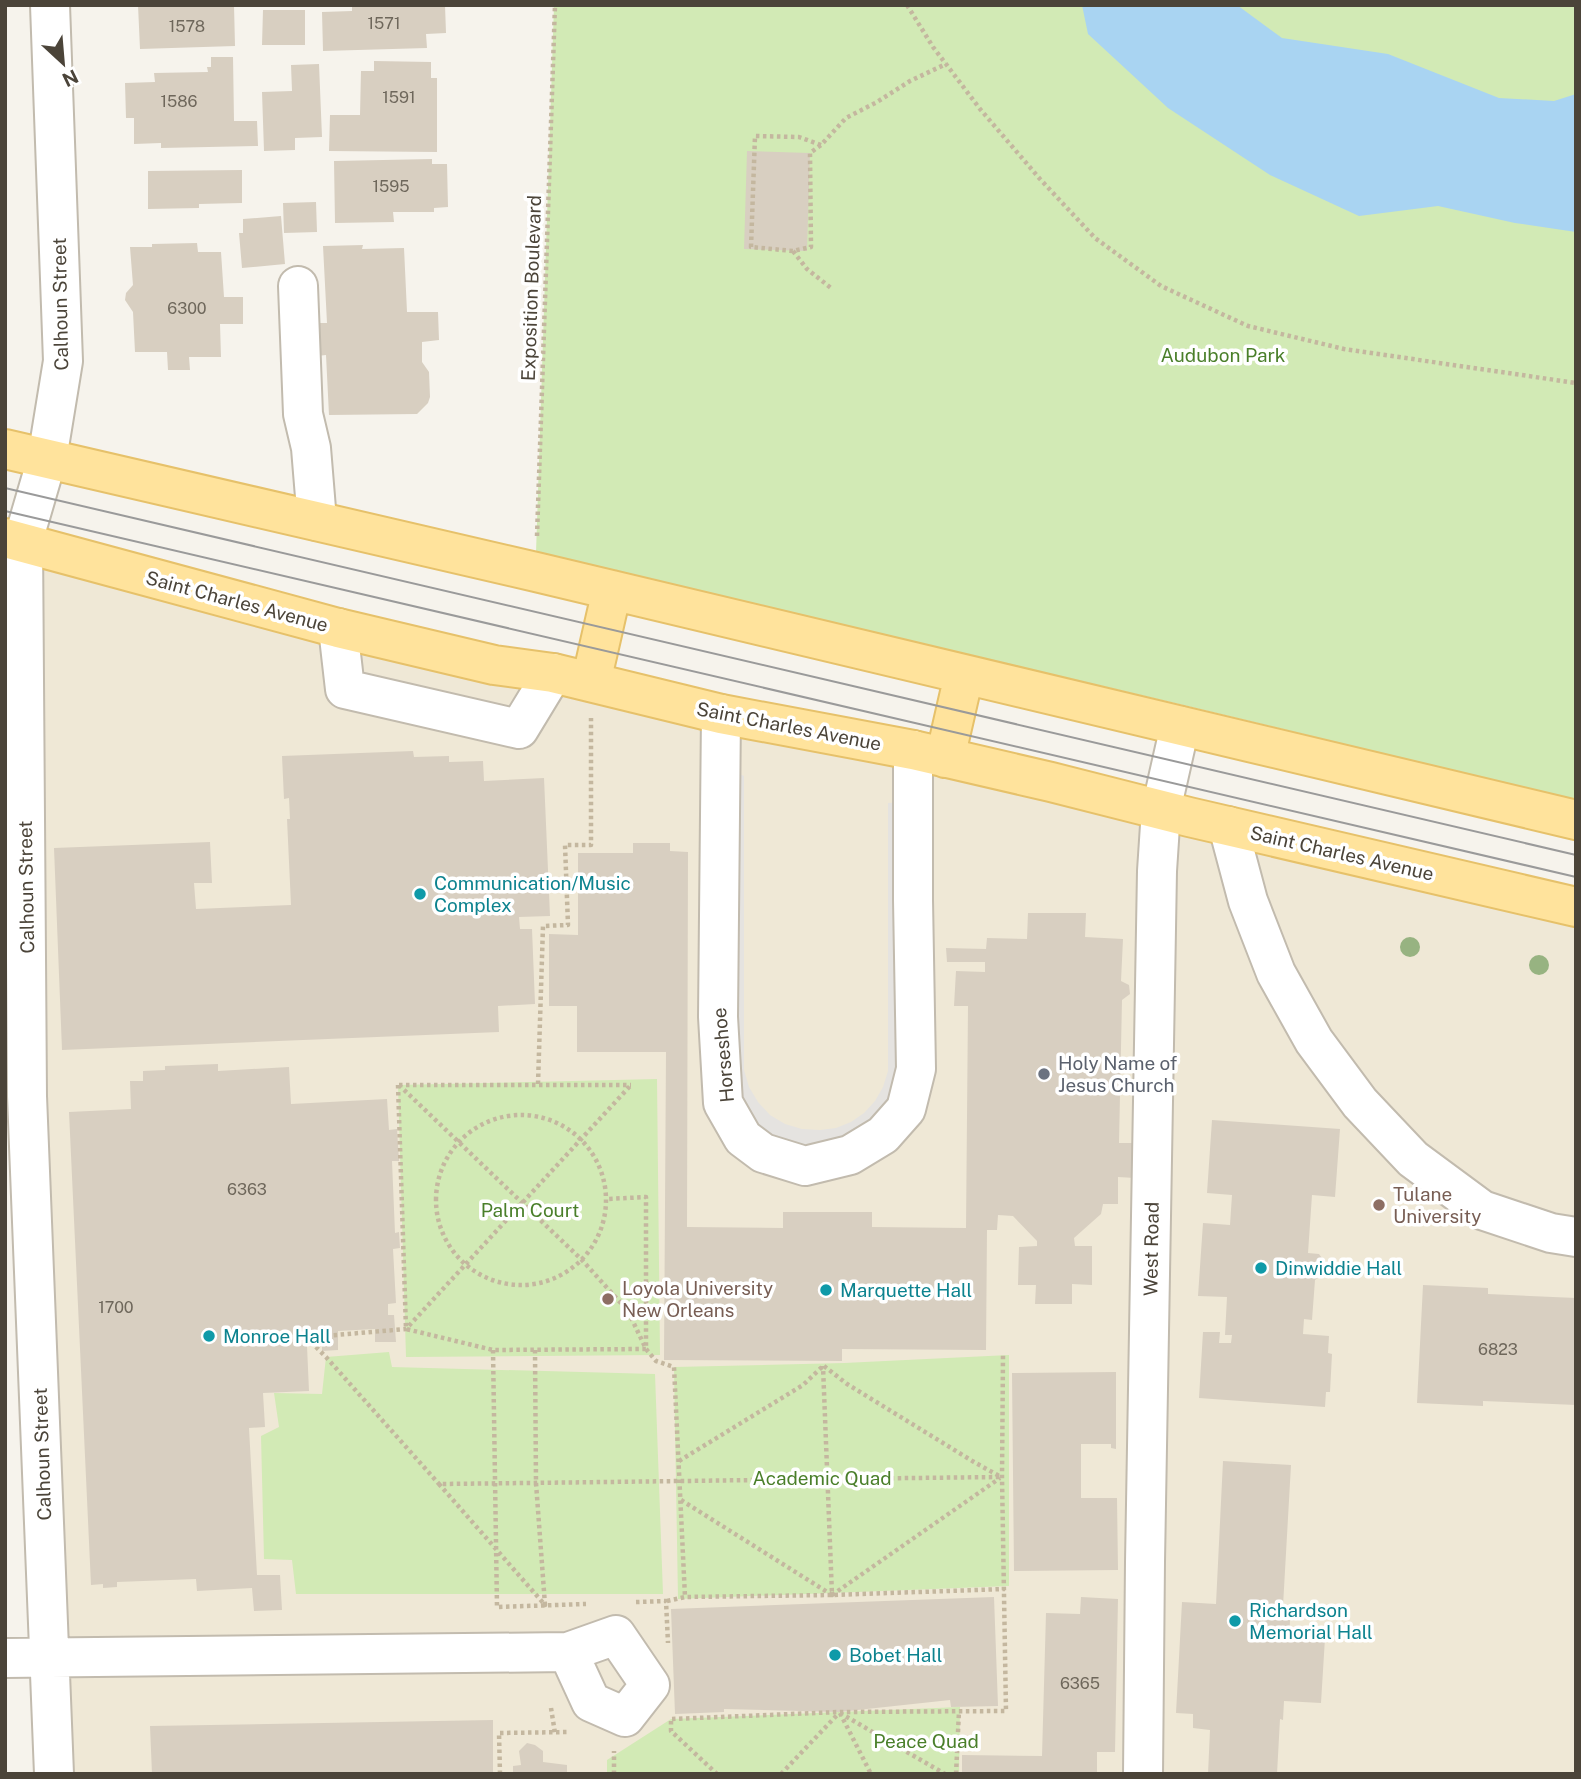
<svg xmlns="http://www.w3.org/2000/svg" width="1581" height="1779" viewBox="0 0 1581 1779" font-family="'Public Sans',sans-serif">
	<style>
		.education { fill: #efe8d6 }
		.green { fill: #d2eab5 }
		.parking { fill: #e5e3e0 }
		.water { fill: #a9d4f2 }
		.building { fill: #d8cfc1 }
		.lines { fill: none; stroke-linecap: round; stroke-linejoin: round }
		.minor-casing { stroke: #c2bbae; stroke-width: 42 }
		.major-casing { stroke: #e6c16a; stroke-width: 42 }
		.path { stroke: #c4b79f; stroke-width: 4.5; stroke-dasharray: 3.5 3.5; stroke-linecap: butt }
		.minor { stroke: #fff; stroke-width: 38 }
		.major { stroke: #ffe39c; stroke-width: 38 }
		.tram { stroke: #9a9a9a; stroke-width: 2 }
		.tree { fill: #97b381 }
		.culture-dot { fill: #0f9aa8; stroke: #fff; stroke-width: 2.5 }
		.worship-dot { fill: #6b7280; stroke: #fff; stroke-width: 2.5 }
		.education-dot { fill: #8d6e63; stroke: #fff; stroke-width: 2.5 }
		.labels { text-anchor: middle; stroke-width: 7; stroke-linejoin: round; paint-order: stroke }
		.number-label { font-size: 16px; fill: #6e675b }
		.street-label { font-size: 19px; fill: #4b4439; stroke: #fff }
		.park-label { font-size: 19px; fill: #4a7f2a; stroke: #fff }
		.culture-label { font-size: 19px; fill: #0d838f; stroke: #fff; text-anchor: start }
		.worship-label { font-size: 19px; fill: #5b616d; stroke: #fff; text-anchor: start }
		.education-label { font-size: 19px; fill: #785e54; stroke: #fff; text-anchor: start }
	</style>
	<rect width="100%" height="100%" fill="#f6f3ec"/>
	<path class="education" d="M23,541l1553,366v867h-1522z"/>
	<path class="green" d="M554,5h1022v795l-393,-95 -647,-152z
		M657,1079l3,276 -254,2 -8,-272z
		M389,1352l3,15 263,7 8,220h-367l-4,-34 -28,-1 -3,-123 18,-9 -5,-34 48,1 4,-37z
		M1009,1355v231l-331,13 -4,-232 170,-4z
		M960,1707l-1,67h-352v-14l64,-41z"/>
	<path class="parking" d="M728,769l16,7v294l5,17 9,15 12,13 15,9 17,5 18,1 16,-2 15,-6 13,-9 11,-12 8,-14 5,-16v-268l18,-1 -2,277 -15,37 -69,38 -56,-18 -26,-30z"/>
	<path class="water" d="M1082,5h155l45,33 106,16 111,44 55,3 22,-7v138l-61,-9 -77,-17 -79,10 -89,-41 -102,-67 -80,-74z"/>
	<path class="building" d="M138,5h96l1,41 -95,3z
		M352,5h93l1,28 -20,1 1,14 -104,3 -1,-39 30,-1z
		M263,10h42v35h-43z
		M211,57h22l1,64h23l1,25 -97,2v-5l-27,1v-26h-8l-1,-35 30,-1 -1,-9 54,-1 -1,-5h4z
		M374,61l57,1v16h6v74l-108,-1 1,-36h30l1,-44h13z
		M319,64l3,73 -27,1v12l-31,1 -2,-59 30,-1 -1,-26z
		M747,151l63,2 -3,98 -63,-2z
		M432,159v5h15l1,43 -14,1v4h-41l1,10 -59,1 -1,-62z
		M242,170v33l-43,1v4l-51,1v-38z
		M316,202l1,30 -33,1 -1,-30z
		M281,216l4,48 -43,4 -3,-35h4v-14z
		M197,243l1,9h23l3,45h19v27h-23l1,33h-32l1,13h-22l-1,-18h-32l-2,-40 -8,-12 1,-7 7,-8 -3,-38h22v-3z
		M363,245l-1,4 42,-1 3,64h31l1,28 -17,2v20l7,10 1,25 -2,6 -11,11 -88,1 -3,-60 -9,1 -1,-33h11l-4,-77z
		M413,751l1,6 35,-1v6l34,-1 1,20 60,-3 6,138 -31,1 1,12h12l3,75 -37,2 1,26 -437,18 -8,-202 156,-6 2,41h-18l2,26 95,-4 -4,-86h3l-1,-21 -5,1 -2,-43z
		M633,843h37v8l18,1 -1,375 96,1v-16h89v15l94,1 2,-222h-14l2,-35 29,1v-10h-38l-1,-14 40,1 1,-11 40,1 1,-26h58l-1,24 38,2 -2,42 8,4 1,9 -8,6 -3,143h15l1,35 -17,-1v27h-15l-2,10 -27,24 1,8h17v39l-20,-1v20h-37l1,-19h-18l1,-38 18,-1v-5l-24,-25 -15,-1 -1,15h-10l-1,120 -144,-1v12l-178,-1 2,-308h-89v-46h-28v-72l29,1v-82h55z
		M218,1064v7l71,-4 2,37 96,-5 2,31 8,-1 2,32h-7l3,72 4,-1 1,16 -7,1 3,54 -8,1v11h6l2,27h-21v-13l-37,2v19l-16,1v-6l-15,1 2,45 -46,2 2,34 -16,1 8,147h23l2,35 -28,1 -2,-23 -55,3 -1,-12 -79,3v5l-14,1v-4l-12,1 -22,-473 62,-3 -1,-28h13v-10l22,-1v-4z
		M1212,1120l128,9 -5,68 -23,-2 -4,58 11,1 5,7 -1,13 -8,6 -3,40 -8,-1 -1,15 26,2 -1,17 4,1 -2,38h-4l-1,15 -126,-9 4,-66h17l-1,11h12l1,-8h-7l2,-38 -29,-1 5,-73 27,2 2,-30 -25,-2z
		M1423,1285l65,3v6l88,4v107l-93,-4v5l-66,-3z
		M1116,1372v77l-5,-1v-4h-30v54h36l1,72 -104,1 -2,-198z
		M1223,1461l68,4 -8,141 8,1 -2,29 36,2 -4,65 -37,-2 -1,19 -3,-1 -3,55h-69l2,-44 -17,-2v-14l-17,-1 6,-111 34,2z
		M994,1597l4,109 -47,1 -1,-7 -111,12 -115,-3v3l-49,2 -4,-105z
		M1081,1597l37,2 -3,153h-18v22h-135v-19l80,1 4,-143 34,1z
		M493,1720v54h-341l-2,-48z
		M527,1743l8,2 8,6v11l24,3v9h-54v-8l8,-1 -2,-14z"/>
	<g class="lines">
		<g class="minor-casing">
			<path id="minor" d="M50,5l13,356 -16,98 -24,82 4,555 27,678
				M298,286l5,128 8,34 6,73
				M338,628l7,61 174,40 34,-56
				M721,714l-3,303 5,86 20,35 20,15 42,13 45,-11 33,-20 23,-26 10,-40 -3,-169v-150
				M1228,826l20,75 28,72 38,68 46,62 53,56 69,51 69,23 25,4
				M5,1658l563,-6 23,50 34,15 25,-32 -34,-50 -48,17
				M1143,1774l2,-212 12,-691 4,-61 19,-84"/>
		</g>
		<g class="major-casing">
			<path id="major" d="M5,449l531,123 1040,248
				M5,538l333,90 156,37 59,8 168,41 192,36 138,32 138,35 387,90
				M591,682l21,-92
				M945,758l19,-83"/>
		</g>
		<path class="path" d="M907,5l26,42 13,17 34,45 60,70 55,59 66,48 87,40 96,23 232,34
			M821,145l-22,-8 -44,-1 -4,111 42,4 18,-4 -1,-94 11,-8 25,-27 31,-16 33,-21 36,-17
			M793,251l14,18 24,19
			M537,536l18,-531
			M538,1084l5,-158 25,-1 -3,-80h26v-127
			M398,1085l8,244 87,21 153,-1v-152l-39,2
			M399,1085l183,175 46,51 18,38 10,12 18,6 11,230
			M399,1085h232
			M436 1200a85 85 0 1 1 170 0a85 85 0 1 1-170 0Z
			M306,1337l20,20 113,127
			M243,1343l163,-14 225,-244
			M493,1350l4,257 89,-3
			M535,1350l1,133 9,122 -106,-121c187,-2 375,-5 563,-7
			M824,1366l23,18 127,78 27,15
			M679,1461l124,-76 20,-19
			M681,1500l151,95 -9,-229
			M832,1595l168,-117
			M667,1601l18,-4 147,-2 173,-6
			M636,1602l30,-1 2,42
			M551,1708l4,25
			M840,1713l105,61
			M840,1713l31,61
			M672,1719l167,-7 167,-1 -4,-234 1,-122
			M671,1721v10l46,43
			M500,1774l-1,-41 70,-1
			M614,1774v-23
			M781,1774l58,-61
			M956,1774l3,-63"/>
		<use href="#minor" class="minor"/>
		<use href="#major" class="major"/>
		<path class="tram" d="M5,488l1571,367
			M5,511l1571,366"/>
	</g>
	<g class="tree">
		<circle cx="1410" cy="947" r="10"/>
		<circle cx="1539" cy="965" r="10"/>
	</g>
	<g class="culture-dot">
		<circle cx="420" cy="894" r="7"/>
		<circle cx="1261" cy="1268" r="7"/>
		<circle cx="826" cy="1290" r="7"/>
		<circle cx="209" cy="1336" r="7"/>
		<circle cx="1235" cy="1621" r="7"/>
		<circle cx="835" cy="1655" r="7"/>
	</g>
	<circle class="worship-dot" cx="1044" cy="1074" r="7"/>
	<g class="education-dot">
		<circle cx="1379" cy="1205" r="7"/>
		<circle cx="608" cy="1299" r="7"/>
	</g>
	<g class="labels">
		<g class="number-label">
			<text x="384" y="29">1571</text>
			<text x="187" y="32">1578</text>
			<text x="399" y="103">1591</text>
			<text x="179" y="107">1586</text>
			<text x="391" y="192">1595</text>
			<text x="187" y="314">6300</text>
			<text x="247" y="1195">6363</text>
			<text x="116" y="1313">1700</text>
			<text x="1498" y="1355">6823</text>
			<text x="1080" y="1689">6365</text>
		</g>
		<g class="street-label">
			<text transform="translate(531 288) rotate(-88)" y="7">Exposition Boulevard</text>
			<text transform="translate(60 304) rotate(-91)" y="7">Calhoun Street</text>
			<text transform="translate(237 601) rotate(15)" y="7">Saint Charles Avenue</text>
			<text transform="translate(789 726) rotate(11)" y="7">Saint Charles Avenue</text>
			<text transform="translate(1342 853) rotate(13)" y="7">Saint Charles Avenue</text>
			<text transform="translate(26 887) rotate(-91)" y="7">Calhoun Street</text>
			<text transform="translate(723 1055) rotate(-95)" y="7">Horseshoe</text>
			<text transform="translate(1151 1249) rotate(-89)" y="7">West Road</text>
			<text transform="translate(42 1454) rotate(-92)" y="7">Calhoun Street</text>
		</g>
		<g class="park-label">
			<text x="1223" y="362">Audubon Park</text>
			<text x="530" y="1217">Palm Court</text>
			<text x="822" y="1485">Academic Quad</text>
			<text x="926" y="1748">Peace Quad</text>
		</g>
		<g class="culture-label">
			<text x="434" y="890">Communication/Music<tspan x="434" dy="22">Complex</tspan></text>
			<text x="1275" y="1275">Dinwiddie Hall</text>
			<text x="840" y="1297">Marquette Hall</text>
			<text x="223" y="1343">Monroe Hall</text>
			<text x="1249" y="1617">Richardson<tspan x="1249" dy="22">Memorial Hall</tspan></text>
			<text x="849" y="1662">Bobet Hall</text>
		</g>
		<g class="worship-label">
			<text x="1058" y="1070">Holy Name of<tspan x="1058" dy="22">Jesus Church</tspan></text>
		</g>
		<g class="education-label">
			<text x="1393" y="1201">Tulane<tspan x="1393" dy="22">University</tspan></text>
			<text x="622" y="1295">Loyola University<tspan x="622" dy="22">New Orleans</tspan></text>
		</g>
	</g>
	<rect width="1581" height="1779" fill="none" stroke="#4b4439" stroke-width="14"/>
	<g transform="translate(63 63) rotate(154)" stroke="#ffffff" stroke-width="5" paint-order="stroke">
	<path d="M0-5L12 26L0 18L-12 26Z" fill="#4b4439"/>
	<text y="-10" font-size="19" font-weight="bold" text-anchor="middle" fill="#4b4439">N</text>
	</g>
</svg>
